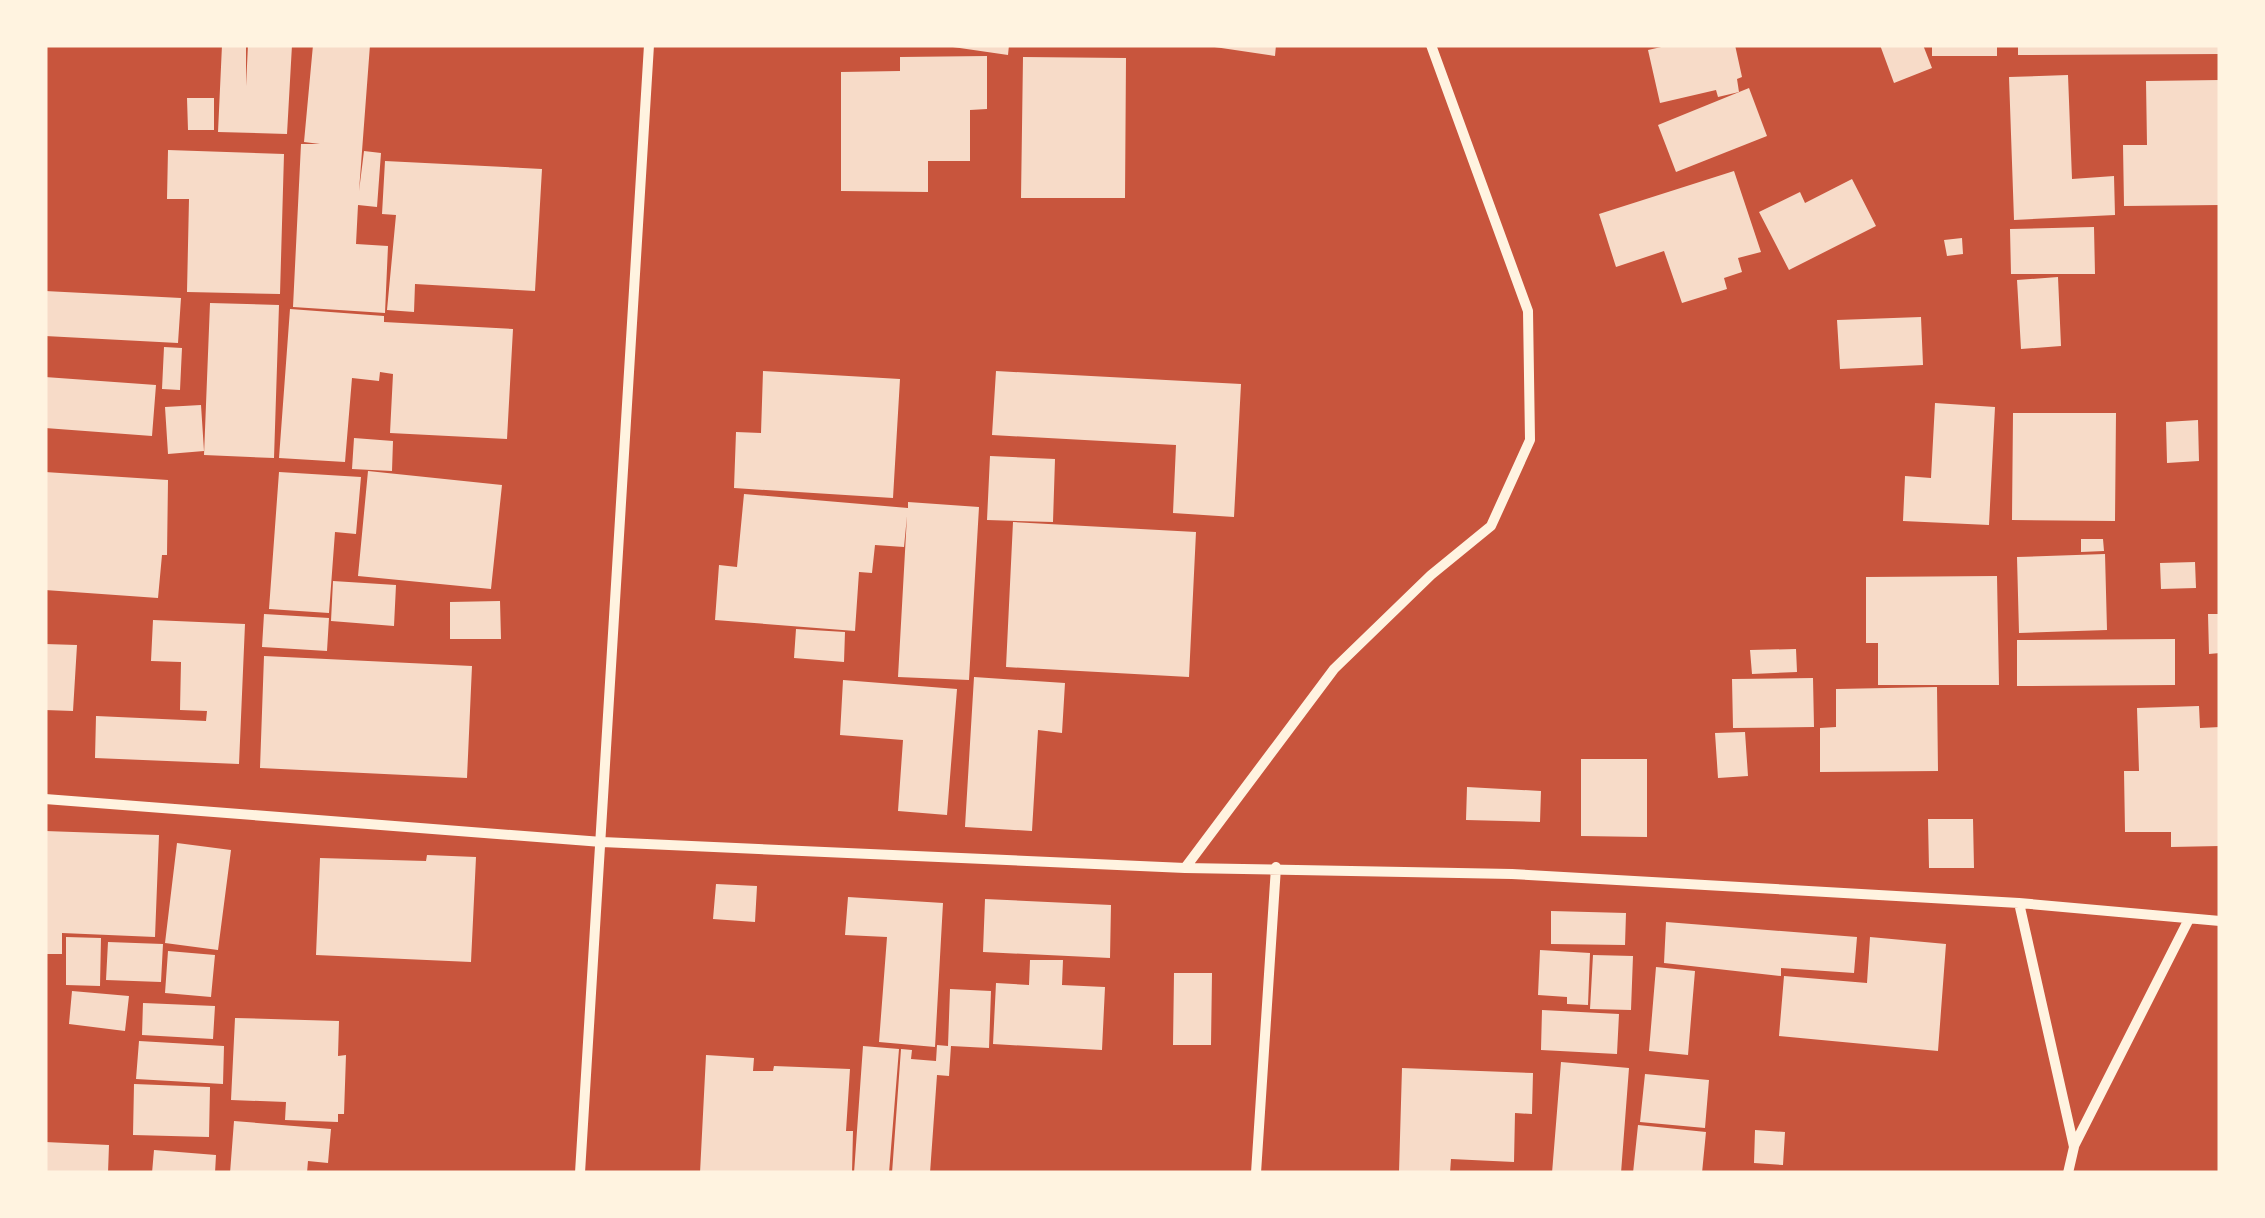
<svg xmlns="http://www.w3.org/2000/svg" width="2265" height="1218" viewBox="0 0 2265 1218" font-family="Barlow,sans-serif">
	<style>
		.building { fill: #f7dbc8 }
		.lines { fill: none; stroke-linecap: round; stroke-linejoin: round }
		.minor { stroke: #fff3e0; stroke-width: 10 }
	</style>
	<rect width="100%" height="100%" fill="#c8553d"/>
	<path class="building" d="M222,45h24v41l2,-41h44l-5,89 -69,-2z
		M313,45h57l-11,146 5,-40 17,2 -4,54 -19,-2 -2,39 32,2 -3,67 -92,-6 8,-163h19l-16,-2z
		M939,45h70l-1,10z
		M1201,45h75l-1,11z
		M1670,45h65l7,32 -5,2 2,13 -21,5 -2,-7 -56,13 -12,-53z
		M1880,45h43l9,23 -38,15z
		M1932,45h65v11h-65z
		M2018,45h202v9l-202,1z
		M987,56v53l-17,1v51h-42v31l-87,-1v-119l59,-1v-14z
		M1023,57l103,1 -1,140h-104z
		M2068,75l4,104 42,-3 1,39 -101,5 -5,-143z
		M2220,80v125l-96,1 -1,-61h24l-1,-64z
		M1749,88l18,48 -91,36 -18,-47z
		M187,98h27v32h-26z
		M168,150l116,4 -4,140 -93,-2 2,-93h-22z
		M385,161l157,8 -7,122 -120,-7 -1,28 -27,-2 9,-95 -14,-1z
		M1734,171l27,81 -23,6 4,14 -18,6 3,11 -45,14 -18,-52 -48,16 -17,-53z
		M1852,179l24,47 -87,44 -30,-58 41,-20 5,11z
		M2094,227l1,47h-84l-1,-45z
		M1962,238l1,16 -16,2 -3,-16z
		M2058,277l3,69 -40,3 -4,-69z
		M45,291l136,7 -3,45 -133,-7z
		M210,303l69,2 -5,153 -70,-3z
		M290,309l94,7v6l129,7 -6,110 -117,-6 3,-59 -13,-2 -1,9 -27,-3 -7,84 -66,-4z
		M1921,317l2,48 -83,4 -3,-49z
		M164,347l18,1 -2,42 -18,-1z
		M763,371l137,8 -7,119 -159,-10 2,-56 25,1z
		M996,371l245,13 -7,133 -61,-4 3,-68 -184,-10z
		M45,377l111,8 -4,51 -107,-8z
		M1935,403l60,4 -6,118 -86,-4 2,-45 26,2z
		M201,405l3,46 -36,3 -3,-47z
		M2013,413h103l-1,108 -103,-1z
		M2198,420l1,41 -32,2 -1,-41z
		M354,438l39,3 -1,30 -40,-2z
		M990,456l65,3 -2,63 -66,-2z
		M368,471l134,14 -11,104 -133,-13z
		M45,472l123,8 -1,75h-5l-4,43 -113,-8z
		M279,472l82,5 -5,57 -21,-2 -6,81 -60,-4z
		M744,494l164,14v-6l71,5 -10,173 -71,-3 9,-161 -3,31 -29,-2 -3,28 -13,-1 -4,59 -140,-11 4,-55 18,2z
		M1013,522l183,10 -7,145 -183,-10z
		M2081,539h22l1,12 -23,1z
		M2105,554l2,76 -88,3 -2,-76z
		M2195,562l1,26 -35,1 -1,-26z
		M1997,576l2,109h-121v-42h-12v-66z
		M333,581l63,4 -2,41 -63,-5z
		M500,601l1,38h-51v-37z
		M264,614l65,4 -2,33 -65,-4z
		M2208,614h12v39l-11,1z
		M153,620l92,4 -6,140 -144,-6 1,-42 110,5 1,-10 -27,-1 1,-48 -30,-1z
		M796,629l49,3 -1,30 -50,-4z
		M2175,639v46l-158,1v-46z
		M45,644l32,1 -4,66 -28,-1z
		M1796,649l1,23 -45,2 -2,-24z
		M264,656l208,10 -5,112 -207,-10z
		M974,677l91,6 -3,50 -24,-3 -6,101 -67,-4z
		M1813,678l1,49 -81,1 -1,-49z
		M843,680l114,9 -10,126 -49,-4 5,-71 -63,-5z
		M1937,687l1,84 -118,1v-44l16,-1v-38z
		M2199,706l1,22 20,-1v119l-49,1v-15h-46l-1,-61h15l-2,-63z
		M1745,732l3,44 -30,2 -3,-45z
		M1581,759h66v78l-66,-1z
		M1467,787l74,4 -1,31 -74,-2z
		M1928,819h45l1,49h-45z
		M45,831l114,4 -4,102 -93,-4v21h-17z
		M177,843l54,7 -13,100 -53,-7z
		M427,855l49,2 -5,105 -155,-7 4,-97 106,3z
		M716,884l41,2 -2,36 -42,-3z
		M848,897l95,6 -8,144 -56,-5 8,-105 -42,-2z
		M985,899l126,6 -1,53 -127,-6z
		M1551,911l75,2 -1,32 -74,-1z
		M1666,922l191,15 -3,36 -73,-5v8l-117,-13z
		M66,937l35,1 -1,48 -34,-1z
		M1870,937l76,7 -8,107 -159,-15 5,-60 83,7z
		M108,942l55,2 -2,38 -55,-2z
		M1540,950l50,3 -2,52 -21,-1v-7l-29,-2z
		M168,951l47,4 -4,42 -46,-4z
		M1593,955l40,1 -2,54 -41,-1z
		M1030,960h33l-1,25 43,2 -3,63 -109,-6 3,-61 33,2z
		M1656,967l39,4 -7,84 -39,-4z
		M1174,973h38l-1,72h-38z
		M950,989l41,2 -2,57 -38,-2 -2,30 -12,-1 -7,98h-38l9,-124 11,1 -1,9 25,2 1,-16 11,1z
		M72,991l57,5 -4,35 -56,-7z
		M143,1003l72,3 -2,33 -71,-4z
		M1542,1010l77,4 -2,40 -76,-4z
		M235,1018l104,3 -1,35 8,-1 -2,59h-6v8l-53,-2 1,-18 -55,-2z
		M139,1041l85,5 -1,38 -87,-5z
		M863,1046l36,3 -10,124h-35z
		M706,1055l48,3 -1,13h20l1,-5 76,3 -4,62h7l-1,42h-152z
		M1561,1062l68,6 -8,105h-69z
		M1402,1068l131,5 -1,41 -17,-1 -1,49 -63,-3 -1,14 -51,-1z
		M1645,1074l64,6 -4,48 -65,-6z
		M134,1084l76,3 -1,50 -76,-2z
		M234,1121l97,8 -3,34 -20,-2 -1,12h-77z
		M1638,1125l68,7 -4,41h-69z
		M1755,1130l30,2 -2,33 -29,-2z
		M45,1142l64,3 -1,28h-63z
		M154,1150l62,5 -1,18h-63z"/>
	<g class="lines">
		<path class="minor" d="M45,799l557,43 583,26 327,6 507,29 201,18
			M1185,868l149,-199 97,-94 60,-49 39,-86 -2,-129 -97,-266
			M2019,903l55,244 -6,26
			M2074,1146l115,-227
			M580,1173l69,-1128
			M1256,1173l20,-306"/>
	</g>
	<rect width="2265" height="1218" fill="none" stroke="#fff3e0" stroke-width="95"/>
</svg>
